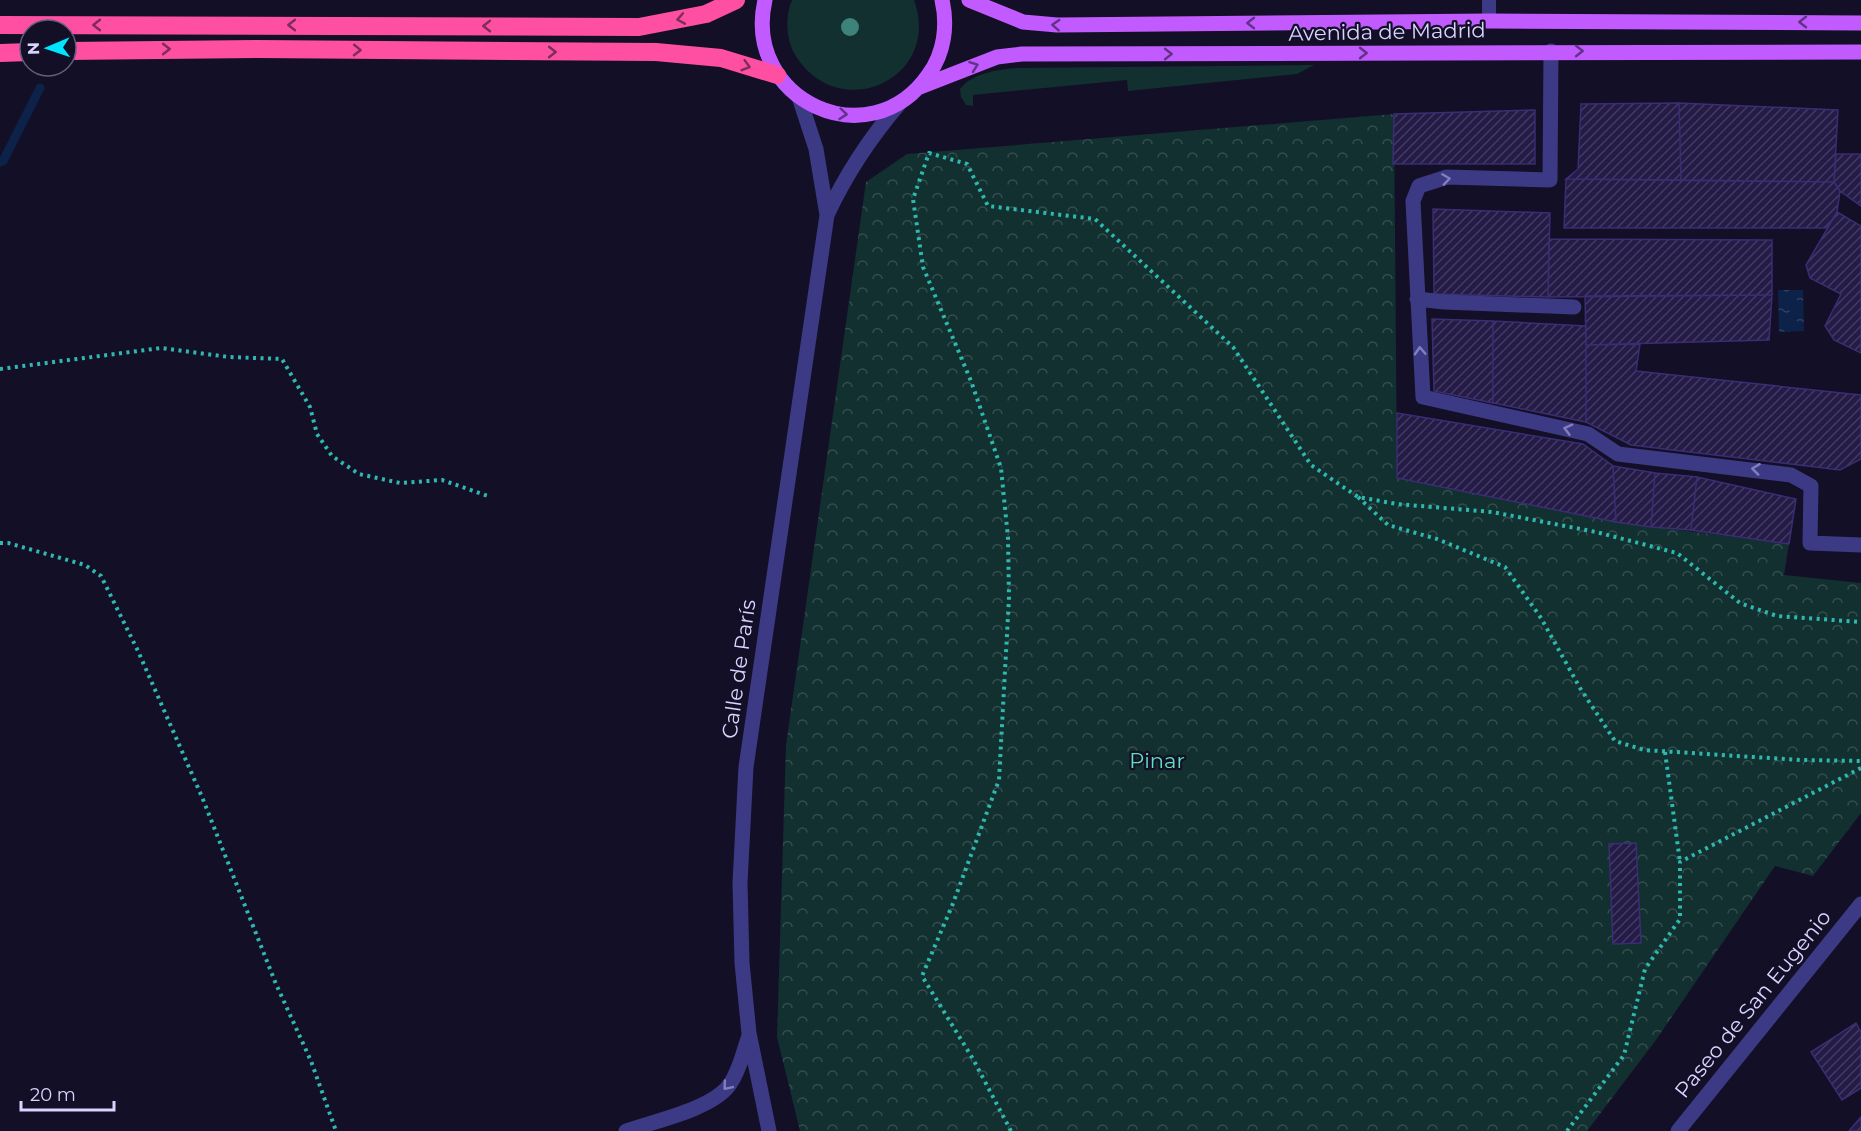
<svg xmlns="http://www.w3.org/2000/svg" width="1861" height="1131" viewBox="0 0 1861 1131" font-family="Montserrat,sans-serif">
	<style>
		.green { fill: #12302f }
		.forest { fill: url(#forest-crowns) }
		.water { fill: url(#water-ripples) }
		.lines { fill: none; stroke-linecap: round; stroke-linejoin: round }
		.stream { stroke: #0c2248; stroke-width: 9 }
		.building { fill: url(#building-hatch); stroke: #3b2d73; stroke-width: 1.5 }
		.path { stroke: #2fb8b0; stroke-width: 4; stroke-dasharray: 3 4.5; stroke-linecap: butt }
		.lane { stroke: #3d3a85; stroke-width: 14 }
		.street { stroke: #3d3a85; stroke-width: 15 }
		.primary { stroke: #c25bff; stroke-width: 15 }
		.highway { stroke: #ff4fa3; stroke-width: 18 }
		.tree { fill: #3d827b }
		.oneway { stroke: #7d2c5e }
		.oneway2 { stroke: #623188 }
		.oneway3 { stroke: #837fbc }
		.labels { text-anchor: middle; stroke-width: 4.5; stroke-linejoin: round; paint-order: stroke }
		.street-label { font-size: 21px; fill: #d9d4ff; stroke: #130f26 }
		.park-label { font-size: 21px; fill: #5fe0c0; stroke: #130f26 }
	</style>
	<defs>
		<pattern id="forest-crowns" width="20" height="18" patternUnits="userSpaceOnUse" patternTransform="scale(1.5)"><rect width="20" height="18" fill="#12302f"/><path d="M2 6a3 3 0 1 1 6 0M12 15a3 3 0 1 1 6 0" fill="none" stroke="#344d4e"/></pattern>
		<pattern id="water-ripples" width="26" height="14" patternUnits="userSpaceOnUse" patternTransform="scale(1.5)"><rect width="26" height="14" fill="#0c2248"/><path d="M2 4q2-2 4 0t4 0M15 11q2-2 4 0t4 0" fill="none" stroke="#2f4163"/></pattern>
		<pattern id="building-hatch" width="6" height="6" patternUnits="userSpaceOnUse" patternTransform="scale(1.5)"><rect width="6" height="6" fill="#241b47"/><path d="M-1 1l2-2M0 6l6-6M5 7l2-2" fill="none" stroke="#433b63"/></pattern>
	</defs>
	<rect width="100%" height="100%" fill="#130f26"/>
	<path class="green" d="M792,0h122c29,79 -77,127 -120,53 -8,-15 -9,-37 -2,-53z
		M1314,65l-17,9 -169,17 -1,-11 -154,15v11l-7,-1 -5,-8 -1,-8c13,-16 36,-19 56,-21z"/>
	<path class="forest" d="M1394,114l3,364 219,44 173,22 -5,31 77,8v230l-48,63 -38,-10 -119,174 -69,91h-787l-23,-94 9,-292 80,-563 41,-28z"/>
	<path class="water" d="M1778,290h25l1,41 -25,1z"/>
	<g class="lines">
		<path class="stream" d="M0,162l3,-1 37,-73"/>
	</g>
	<path class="building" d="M1679,103l2,77 -115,-1 12,-10 3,-65z
		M1679,103l159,7 -4,72 -153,-2z
		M1535,110v54h-142l1,-50z
		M1836,154h25v52l-21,-15 -6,-9z
		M1566,179l268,3 6,9 -3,21 -10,16h-263z
		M1433,209l117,4 -2,84 -114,-3z
		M1837,212l24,14v127l-27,-13 -9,-14 16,-32 -31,-16 -4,-13z
		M1549,239l223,1v55l-224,2z
		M1772,295l-3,45 -183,5 -1,-49z
		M1432,319l61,2v82l-59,-12z
		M1493,321l93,5v96l-93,-19z
		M1640,344l-4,27 225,24v64l-21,11 -209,-25 -45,-23v-77z
		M1397,413l186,31 30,22 3,56 -219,-44z
		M1613,466l42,7 -4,54 -35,-5z
		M1655,473l42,4 -6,53 -40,-3z
		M1697,477l99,22 -7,45 -98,-14z
		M1636,843l5,100 -28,1 -4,-100z
		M1856,1023l5,9v56l-19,12 -31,-48z
		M1861,1117v14h-12z"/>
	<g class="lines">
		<path class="path" d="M0,369l161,-21 68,9 53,2 28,48 7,27 15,22 27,18 41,9 42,-3 46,16
			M1358,497l30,28 49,14 68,28 36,51 39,70 35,53 29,9 156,10 61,1
			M0,543h8l77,22 16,11 37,75 64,146 74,187 35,77 25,70
			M1665,752l15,110
			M1011,1131l-38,-72 -51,-83 30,-70 47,-126 10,-182 -1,-60 -7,-70 -30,-87 -48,-114 -10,-68 16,-46 38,11 21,42 107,13 138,128 78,118 47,32 39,7 95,8 104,20 81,21 63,50 37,13 84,6
			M1567,1131l57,-76 21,-86 35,-50v-57l181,-94"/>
		<path class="lane" d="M1489,21v-21"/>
		<path class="street" d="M1551,51l-1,129 -103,-3 -28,9 -6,15 10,196 165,37 30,20 173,21 20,11 -1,57 51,2
			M799,97l17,52 11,66
			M1417,299l27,3 130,5
			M626,1131c29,-10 87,-22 104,-47 10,-14 13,-32 19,-48
			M769,1131l-20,-98 -7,-70 -2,-80 6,-116 81,-552c19,-41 42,-76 72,-111
			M1678,1131l183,-227"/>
		<path class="primary" d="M765,0c-23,100 105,160 164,74 15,-21 19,-48 13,-74
			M969,0l54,22 34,3 432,-4 372,2
			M920,87l77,-30 25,-3 839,-2"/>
		<path class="highway" d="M0,25l639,2 67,-13 30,-14
			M66,51l191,-2 399,3 65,6 56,17
			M0,53l30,-1"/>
	</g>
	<circle class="tree" cx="850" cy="27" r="9"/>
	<defs><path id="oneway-chevron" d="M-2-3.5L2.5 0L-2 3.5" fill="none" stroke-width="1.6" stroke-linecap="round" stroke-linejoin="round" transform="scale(1.5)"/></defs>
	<g class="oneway">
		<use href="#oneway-chevron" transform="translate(681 19) rotate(170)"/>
		<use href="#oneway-chevron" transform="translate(97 25) rotate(180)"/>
		<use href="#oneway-chevron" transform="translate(292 25) rotate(-180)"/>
		<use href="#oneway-chevron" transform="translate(487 26) rotate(-180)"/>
		<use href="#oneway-chevron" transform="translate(166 49)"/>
		<use href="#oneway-chevron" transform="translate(357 50) rotate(1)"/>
		<use href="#oneway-chevron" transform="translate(552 52)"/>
		<use href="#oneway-chevron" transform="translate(746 66) rotate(16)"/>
	</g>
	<g class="oneway2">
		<use href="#oneway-chevron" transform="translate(1803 22) rotate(-180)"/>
		<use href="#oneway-chevron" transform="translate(1251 23) rotate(180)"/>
		<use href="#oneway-chevron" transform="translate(1056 25) rotate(-177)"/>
		<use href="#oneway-chevron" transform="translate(1579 51)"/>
		<use href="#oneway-chevron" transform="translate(1363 53)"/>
		<use href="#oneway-chevron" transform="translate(1168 54)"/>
		<use href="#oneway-chevron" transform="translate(974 66) rotate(-20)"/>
		<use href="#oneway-chevron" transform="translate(843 114) rotate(6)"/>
	</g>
	<g class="oneway3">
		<use href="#oneway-chevron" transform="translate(1446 179) rotate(-8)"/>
		<use href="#oneway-chevron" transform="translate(1420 351) rotate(-93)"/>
		<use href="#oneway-chevron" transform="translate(1568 429) rotate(-165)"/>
		<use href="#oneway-chevron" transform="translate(1756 469) rotate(-173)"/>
		<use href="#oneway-chevron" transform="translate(727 1086) rotate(130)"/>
	</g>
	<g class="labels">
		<g class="street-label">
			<text transform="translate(1387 32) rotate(-1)" y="7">Avenida de Madrid</text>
			<text transform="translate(739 669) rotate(-82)" y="7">Calle de París</text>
			<text transform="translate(1753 1004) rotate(-51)" y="7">Paseo de San Eugenio</text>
		</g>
		<g class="park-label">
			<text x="1157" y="768">Pinar</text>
		</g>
	</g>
	<g transform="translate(48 48) rotate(268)"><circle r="28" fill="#130f26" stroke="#625e7d" stroke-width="1.5"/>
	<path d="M0-4.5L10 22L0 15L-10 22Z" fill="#00e5ff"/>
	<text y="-9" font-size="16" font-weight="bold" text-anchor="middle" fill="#d9d4ff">N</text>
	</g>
	<path d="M21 1101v9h93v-9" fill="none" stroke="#d9d4ff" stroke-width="3"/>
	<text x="30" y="1101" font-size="18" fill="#d9d4ff" stroke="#130f26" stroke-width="4.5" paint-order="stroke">20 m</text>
</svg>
